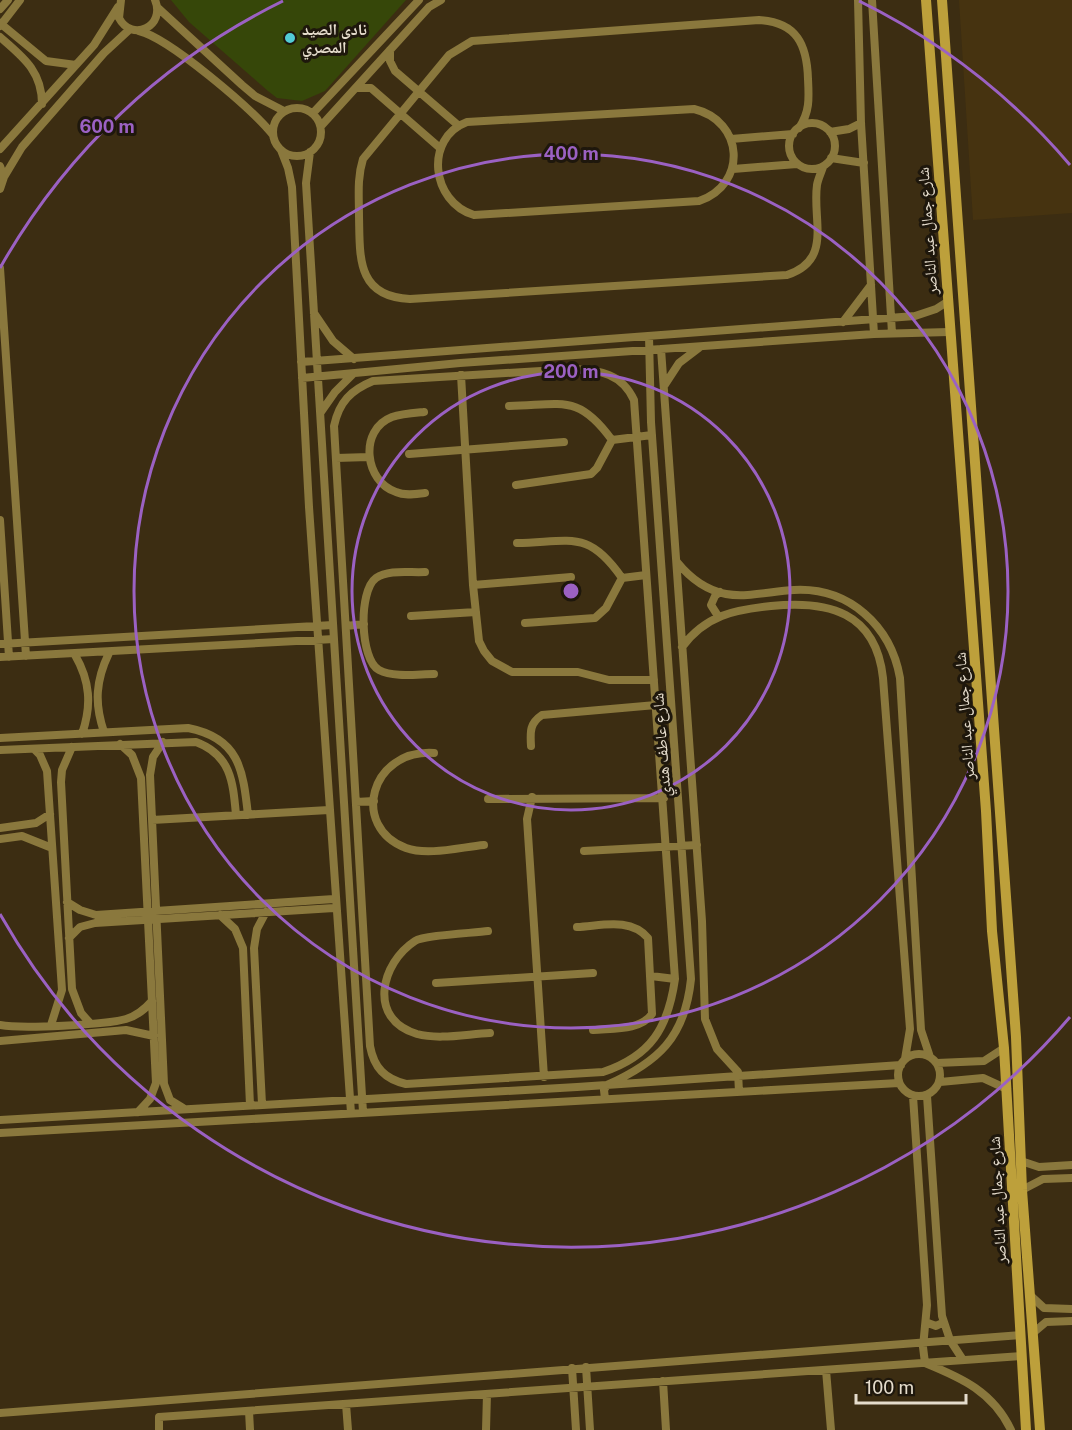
<svg xmlns="http://www.w3.org/2000/svg" width="1072" height="1430" viewBox="0 0 1072 1430" font-family="'Public Sans','Noto Naskh Arabic',sans-serif">
	<style>
		.built { fill: #463310 }
		.green { fill: #364709 }
		.lines { fill: none; stroke-linecap: round; stroke-linejoin: round }
		.street { stroke: #8a783d; stroke-width: 8 }
		.secondary { stroke: #bda03b; stroke-width: 10 }
		.ring { fill: none; stroke: #9b61c3; stroke-width: 3 }
		.poi-dot { fill: #52ccd6; stroke: #1e170c; stroke-width: 2 }
		.labels { text-anchor: middle; stroke-width: 6; stroke-linejoin: round; paint-order: stroke }
		.poi-label { font-size: 16px; font-weight: bold; fill: #e5dccc; stroke: #1e170c; text-anchor: start }
		.street-label { font-size: 16px; fill: #e5dccc; stroke: #1e170c }
		.centre { fill: #9b61c3; stroke: #1e170c; stroke-width: 3 }
		.ring-label { font-size: 18px; text-anchor: middle; font-weight: bold; fill: #9b61c3; stroke: #1e170c; stroke-width: 6; stroke-linejoin: round; paint-order: stroke }
	</style>
	<rect width="100%" height="100%" fill="#3c2d12"/>
	<path class="built" d="M959,0h113v213l-99,7z"/>
	<path class="green" d="M171,0h235l-81,91 -23,10 -25,-3 -9,-7 -79,-69z"/>
	<g class="lines">
		<path class="street" d="M121,0l-2,18c13,25 47,8 36,-18
			M858,0l3,123 13,211
			M872,0l20,333
			M158,8l84,77 13,11 29,15
			M0,9l8,-9
			M0,23l46,38 30,4
			M0,26l20,-26
			M139,31c30,7 113,78 134,104
			M0,37c23,20 42,34 42,67
			M390,50v11l5,10 64,55
			M356,88h15l69,60
			M273 132a24 24 0 1 1 48 0a24 24 0 1 1-48 0Z
			M694,109c50,12 54,75 5,92l-225,14c-43,-13 -50,-77 -7,-93z
			M313,113l106,-113
			M789 146a23 23 0 1 1 46 0a23 23 0 1 1-46 0Z
			M321,126l108,-119 12,-7
			M799,128c11,-16 10,-30 9,-49 -1,-34 -11,-57 -49,-59l-287,21 -23,14 -86,104c-6,19 -4,37 -4,57 1,40 -3,81 51,83l377,-24c46,-15 25,-55 30,-90 1,-6 4,-12 6,-18
			M830,132l19,-3 12,-6
			M731,139l62,-5
			M0,149l94,-104 24,-38
			M281,150l7,18 4,19 17,320 42,606
			M310,152l-4,31 57,929
			M831,158l33,5
			M0,166l4,11 -4,12
			M733,169l64,-5
			M4,177l18,-30 82,-94 26,-24
			M0,268l26,388
			M314,313l19,28 21,18
			M843,322l28,-37
			M661,349l41,572 3,98 12,30 21,23 1,20
			M301,362l614,-46 21,-7 11,-7
			M574,369c26,1 48,5 60,31l41,579c-7,49 -24,77 -72,93l-197,12c-21,-5 -32,-16 -36,-38l-36,-620c5,-24 17,-36 39,-45z
			M461,375l12,210 6,56 5,10 8,10 20,11h66l31,8h45
			M302,378l158,-15 414,-29 75,-2
			M664,386l15,-23 21,-16
			M509,406c53,-1 69,-13 103,34l-15,28 -6,6 -75,11
			M321,412l14,-20 18,-18
			M424,412c-10,1 -23,2 -32,5 -34,13 -27,65 4,75 9,4 19,2 29,1
			M612,440l40,-5
			M409,454l155,-12
			M336,458l33,-1
			M0,520l9,137
			M517,543c54,-1 71,-14 105,35l-16,30 -11,10 -70,5
			M677,562c13,16 28,28 49,32 21,4 46,-3 68,-4 55,-3 97,36 106,88l21,352 9,27
			M425,572c-15,1 -36,-3 -49,6 -18,13 -16,82 3,92 15,8 39,4 55,4
			M622,578l24,-3
			M473,585l98,-8
			M411,616l65,-4
			M718,616l-7,-11 4,-9 5,-4
			M346,626l18,-2
			M0,644l333,-19
			M682,647c24,-32 52,-37 89,-41 57,-6 105,6 112,72l27,351 -5,30
			M75,655c15,26 17,50 7,79
			M0,657l334,-18
			M104,732c-10,-29 -8,-52 5,-79
			M0,738l188,-10c51,10 55,41 60,87
			M163,742l-10,15 -3,18 14,309 6,16 13,8
			M120,744l12,11 9,23 15,305 -6,16 -12,13
			M531,746c-1,-15 -1,-23 11,-31l114,-10
			M72,747l-10,23 -1,12 11,207 9,24 8,9
			M34,749l6,6 7,16 15,219 -11,35
			M0,750l196,-8c35,13 37,40 40,73
			M434,753c-64,-4 -84,74 -28,95 22,8 55,-1 78,-3
			M532,797l-5,22 17,258
			M488,799l176,-1
			M356,802l18,-1
			M152,820l177,-10
			M0,828l36,-5 14,-9
			M0,839l22,-3 30,12
			M584,851l113,-6
			M67,902l13,8 16,5 238,-16
			M220,915l15,14 8,19 7,157
			M577,927c24,-1 53,-10 71,11l4,76c-12,17 -40,14 -59,16
			M488,931c-13,2 -64,4 -73,10 -34,22 -48,78 2,93 22,6 50,0 73,-1
			M69,938l11,-11 15,-4 239,-15
			M651,976l24,3
			M436,983l157,-10
			M0,1025c21,4 105,0 126,-6 11,-3 19,-10 26,-18
			M0,1041l126,-11 28,6
			M898 1075a21 21 0 1 1 42 0a21 21 0 1 1-42 0Z
			M937,1063l47,-2 20,-13
			M940,1082l43,-4 24,11
			M913,1096l14,209 -4,42 2,16c37,15 68,29 86,67
			M927,1096l15,220 8,24 13,20
			M605,1099l-1,-9 3,-5c51,-23 78,-47 84,-106l-40,-557 -2,-86
			M262,1104l-8,-156 3,-19 9,-17
			M0,1120l577,-33 324,-22
			M0,1133l899,-50
			M1021,1161l18,6 33,-2
			M1022,1190l21,-11 29,-1
			M1031,1296l13,12 28,1
			M928,1323l8,3 8,-4
			M1033,1333l13,-11 26,-1
			M586,1367l4,63
			M572,1368l4,62
			M826,1370l5,60
			M663,1381l3,49
			M346,1404l2,26
			M249,1411l1,19
			M0,1413l1020,-78
			M159,1430v-13l862,-61
			M486,1430l1,-36"/>
		<path class="secondary" d="M926,0l60,811 6,120 12,117 22,382
			M942,0l74,1037 6,153 18,240"/>
	</g>
	<g class="ring">
		<circle cx="571" cy="591" r="219"/>
		<circle cx="571" cy="591" r="437"/>
		<path d="M1070 1017A656 656 0 0 1 0 914M0 268A656 656 0 0 1 283 1M859 1A656 656 0 0 1 1070 165"/>
	</g>
	<circle class="poi-dot" cx="290" cy="38" r="6"/>
	<g class="labels">
		<g class="poi-label">
			<text x="302" y="35">نادى الصيد<tspan x="302" dy="18">المصري</tspan></text>
		</g>
		<g class="street-label">
			<text transform="translate(927 231) rotate(-94)" y="6">شارع جمال عبد الناصر</text>
			<text transform="translate(964 716) rotate(-94)" y="6">شارع جمال عبد الناصر</text>
			<text transform="translate(661 745) rotate(-94)" y="6">شارع عاطف هندي</text>
			<text transform="translate(997 1200) rotate(-93)" y="6">شارع جمال عبد الناصر</text>
		</g>
	</g>
	<circle cx="571" cy="591" r="9" class="centre"/>
	<g class="ring-label">
		<text x="107" y="133">600 m</text>
		<text x="571" y="160">400 m</text>
		<text x="571" y="378">200 m</text>
	</g>
	<path d="M856 1394v9h110v-9" fill="none" stroke="#e5dccc" stroke-width="3"/>
	<text x="865" y="1394" font-size="18" fill="#e5dccc" stroke="#1e170c" stroke-width="4.5" paint-order="stroke">100 m</text>
</svg>
